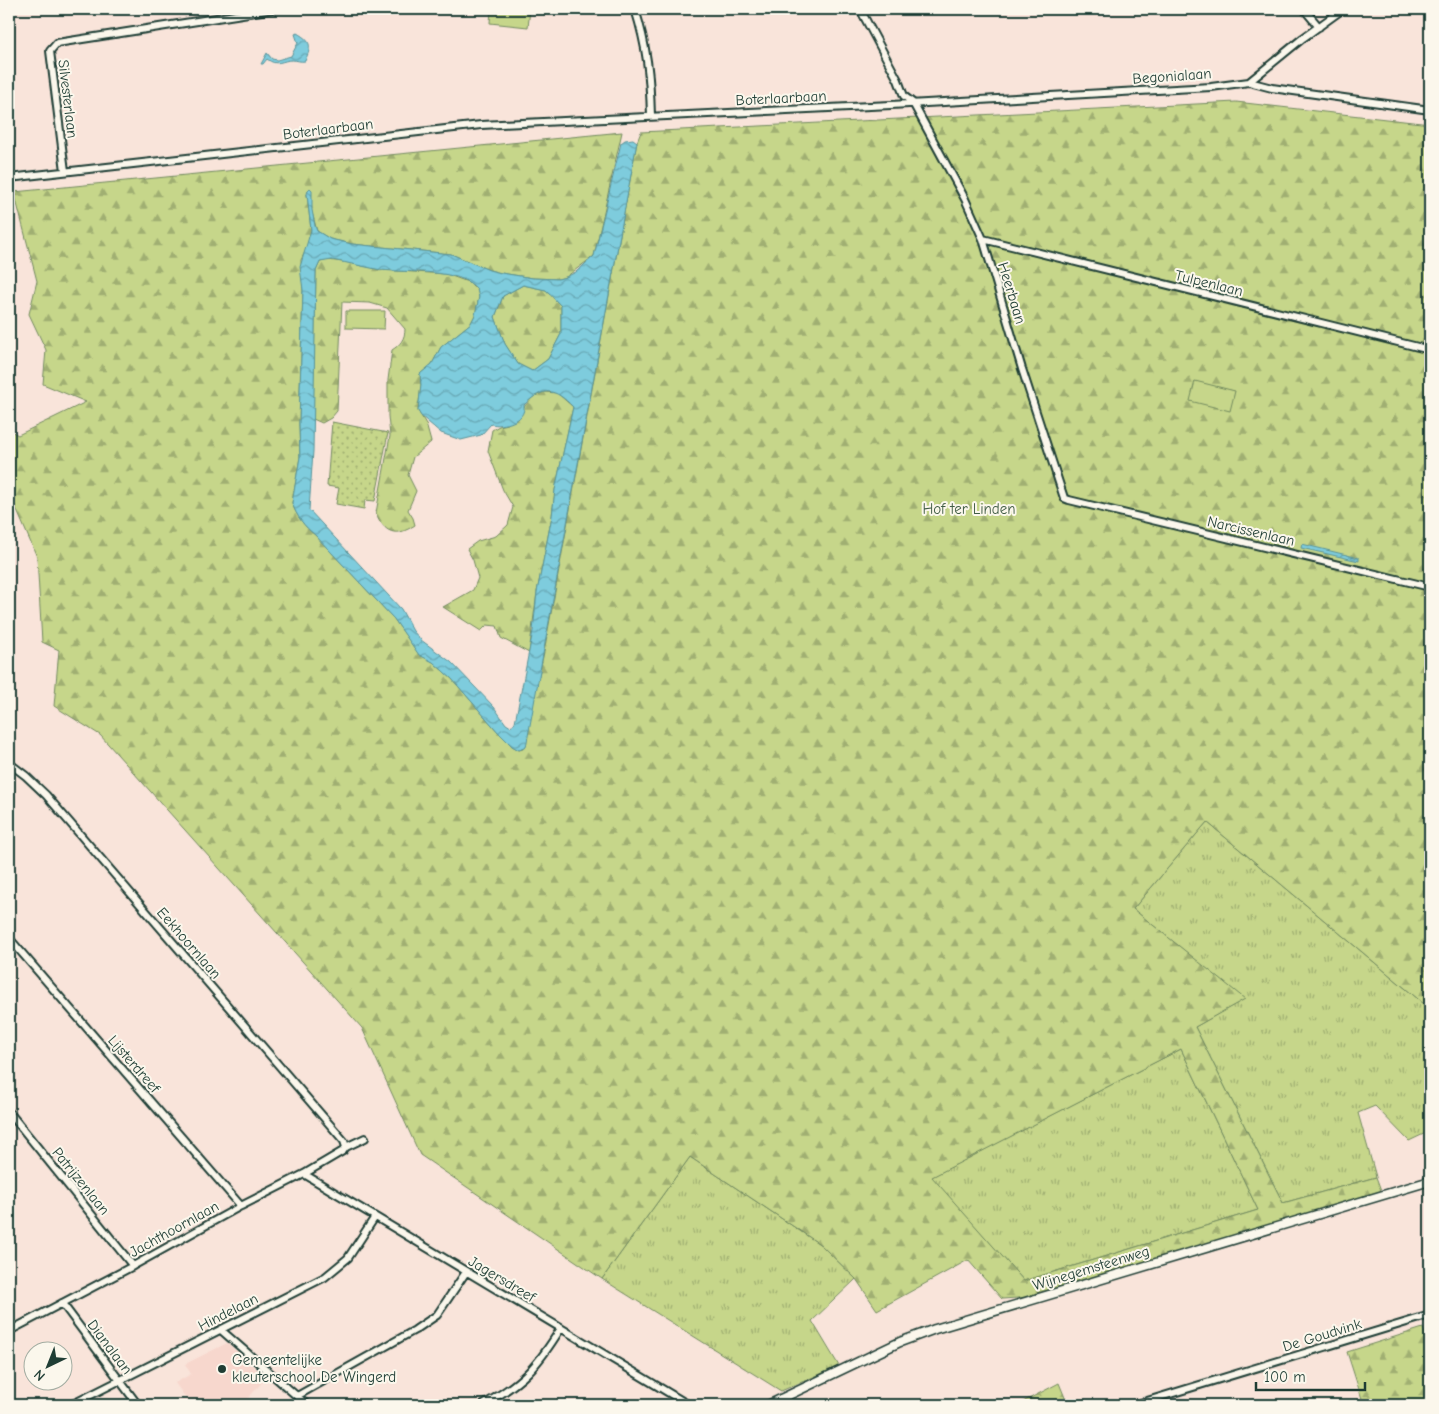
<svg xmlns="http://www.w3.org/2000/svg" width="1439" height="1414" viewBox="0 0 1439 1414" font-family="'Comic Neue',sans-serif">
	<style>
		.built { fill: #f7d7cd }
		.grass { fill: url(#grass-tufts); stroke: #728a5f }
		.forest { fill: url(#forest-firs); stroke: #728a5f; fill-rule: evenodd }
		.garden { fill: url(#garden-dots); stroke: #728a5f }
		.pitch { fill: #c6d68a; stroke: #728a5f }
		.water { fill: url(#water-waves); stroke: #589399; fill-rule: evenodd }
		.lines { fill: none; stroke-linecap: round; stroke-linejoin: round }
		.minor-casing { stroke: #1f3d34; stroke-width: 10 }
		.tertiary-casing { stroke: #1f3d34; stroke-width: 11 }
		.minor { stroke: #fbf7ec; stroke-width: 6 }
		.tertiary { stroke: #fbf7ec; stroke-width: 8 }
		.poi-dot { fill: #1f3d34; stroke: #fbf7ec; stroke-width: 2 }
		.labels { text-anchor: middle; stroke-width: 4; stroke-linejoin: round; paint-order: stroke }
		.street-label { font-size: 15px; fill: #1f3d34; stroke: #fbf7ec }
		.park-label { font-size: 15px; fill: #405c45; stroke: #fbf7ec }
		.poi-label { font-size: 15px; fill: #1f3d34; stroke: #fbf7ec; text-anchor: start }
	</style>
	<defs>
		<pattern id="grass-tufts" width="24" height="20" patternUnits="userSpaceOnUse" patternTransform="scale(1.25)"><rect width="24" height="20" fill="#c6d68a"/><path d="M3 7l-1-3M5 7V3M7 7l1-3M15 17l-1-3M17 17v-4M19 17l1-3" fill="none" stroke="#a0af72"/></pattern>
		<pattern id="forest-firs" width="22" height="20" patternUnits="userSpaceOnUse" patternTransform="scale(1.25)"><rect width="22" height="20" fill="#c6d68a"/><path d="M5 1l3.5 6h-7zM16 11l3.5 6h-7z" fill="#a0af72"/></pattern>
		<pattern id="garden-dots" width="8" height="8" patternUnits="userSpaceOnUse" patternTransform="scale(1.25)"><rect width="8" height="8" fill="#c6d68a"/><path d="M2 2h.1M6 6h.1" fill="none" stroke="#a0af72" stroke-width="1.8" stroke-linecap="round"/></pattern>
		<pattern id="water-waves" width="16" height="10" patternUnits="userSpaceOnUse" patternTransform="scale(1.25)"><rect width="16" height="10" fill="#7eccdd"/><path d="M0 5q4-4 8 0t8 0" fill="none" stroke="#67a7b4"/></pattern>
	</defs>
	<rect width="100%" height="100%" fill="#f9e4da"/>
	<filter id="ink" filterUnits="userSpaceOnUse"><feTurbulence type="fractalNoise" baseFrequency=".02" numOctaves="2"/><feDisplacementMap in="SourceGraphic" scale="10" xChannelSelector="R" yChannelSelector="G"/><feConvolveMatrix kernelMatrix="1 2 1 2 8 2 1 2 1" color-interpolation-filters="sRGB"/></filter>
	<g filter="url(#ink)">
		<path class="built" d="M227,1343l39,35 -24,27h-51l-16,-22 16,-9 -6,-10z"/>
		<path class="grass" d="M1207,822l223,187v122l-21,10 -34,-35 -17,7 18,64 -93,26 -88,-176 49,-28 -111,-90z
			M1181,1049l77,161 -234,71 -93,-104z
			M690,1157l131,88 35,34 -44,42 27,45 -58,25 -179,-112z"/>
		<path class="forest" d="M1236,102l194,22v885l-223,-187 -74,87 112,90 -50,28 88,176 93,-26 6,16 -349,104 -31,2 -34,-39 -91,50 -21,-31 -35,-34 -131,-88 -88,122 -182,-124 -58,-127 -262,-293 -46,-29 5,-56 -17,-8 -5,-85 -28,-65v-62l9,5 68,-33 -43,-18 3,-34 -17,-36 8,-33 -23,-89 608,-60 -28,124 -28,21 -8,2 -25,-1 -32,-5 -12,-3 -38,-16 -99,-10 -22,-5 -13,-8 -10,-37 4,36 -4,18 -6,12 2,30 -4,134 1,33 -8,46c5,14 12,23 23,32l79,84 25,35 14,8 19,17 47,54 13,13 7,4 4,-1 21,-97 93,-510 4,-10zM1181,1049l77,161 -234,71 -92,-104z
			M328,260l22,3 32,7 64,4 22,8 9,7 2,8 -4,18 -4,8 -30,24 -9,17 -12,10 1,11 -3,26 8,13 5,18 -18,15 -5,18 8,16 -8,19 5,8 2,7c-19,13 -31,8 -39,-12l14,-77 -2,-20v-36l4,-30c8,-5 13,-11 13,-21l-18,-21 -17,-5 -28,-1 -5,109 -6,7 -9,5 -9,-4 3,-148 4,-9z
			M523,285l23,5 15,16v28l-13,25 -16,12 -14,-7 -13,-20 -10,-27 8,-21z
			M544,392l13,1 16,14 -18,83 -3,26 -15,76 -8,61 -28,-15 -4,-12 -10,-1 -6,6 -38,-24 30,-17 5,-12 -5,-18 -6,-11 11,-8 18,-5 12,-11 5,-18 -10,-17 -15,-39 4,-21 7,-4 9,-2 25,-27z
			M1423,1328l7,20v57h-66l-17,-53z
			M1059,1383l9,22h-46l-1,-2z"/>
		<path class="garden" d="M332,422l56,11 -13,68 -10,-1 -1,9 -28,-5 3,-16 -12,-2z"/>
		<path class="pitch" d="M491,9l39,1 -2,17 -38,-4z
			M346,311h39l-1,18 -38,-1z
			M1195,381l40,10 -5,20 -40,-10z"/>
		<path class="water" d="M297,33c16,9 14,14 8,28 -5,1 -8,-1 -13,-1 -10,0 -15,7 -25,-1l-4,5h-2l6,-11 5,6 5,1 14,-4 7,-13 -3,-9z
			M633,139l4,3 -111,605 -7,3 -7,-4 -13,-13 -47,-54 -19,-17 -14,-7 -25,-36 -79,-84c-11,-9 -18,-18 -23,-32l8,-46 -1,-33 4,-134 -3,-23 11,-37 -4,-36 1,-4 2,-2 2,2v20l3,16 2,5 13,8 22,5 99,10 38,16 12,3 32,5 25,1 8,-2 10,-5 18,-16 27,-113 4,-3zM332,260c17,3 33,7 49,10 26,3 79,-2 96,19l2,8 -4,18 -4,8 -30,24 -9,17 -12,10 1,11 -3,26 3,5 20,17 20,7 20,-5 10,-11c12,3 35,-2 33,-19 20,-19 31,-17 49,2l-18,83 -3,26 -15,76 -4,39 -18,91 -4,5 -5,-3 -12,-17 -43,-45 -30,-22 -8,-9 -12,-22 -92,-99 4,-59 3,-180 4,-9zM523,285l23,5 15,16v28l-13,25 -16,12 -14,-7 -13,-20 -10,-27 8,-21z
			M1302,544l57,14v3l-58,-13z"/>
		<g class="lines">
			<g class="minor-casing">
				<path id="minor" d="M635,9c12,38 15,67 16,107
					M860,9l38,71 6,16 9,7 52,96 18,40 39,130 42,129 5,2 361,87
					M1304,9l15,18
					M1249,82l54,-44 40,-29
					M65,171l-15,-120 7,-8 217,-34
					M9,178l472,-53 410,-20 320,-18 38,-5 23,6 158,22
					M983,239l447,111
					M9,763l17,13 20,19 298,346 2,6 -3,4 -39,23 -63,32 -108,60 -124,65
					M9,938l232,268
					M9,1112l124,154
					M346,1147l19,-9
					M304,1174l385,231
					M62,1303l76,102
					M221,1330l86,75
					M297,1396l118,-66 22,-15 29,-43
					M71,1405l254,-128 23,-19 27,-41
					M483,1405c40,-23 54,-38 78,-77
					M1134,1405l296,-90"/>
			</g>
			<g class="tertiary-casing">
				<path id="tertiary" d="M768,1405l132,-63 35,-13 495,-148"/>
			</g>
			<use href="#minor" class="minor"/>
			<use href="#tertiary" class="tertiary"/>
		</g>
	</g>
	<circle class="poi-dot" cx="222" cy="1369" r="5"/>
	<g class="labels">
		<g class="street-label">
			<text transform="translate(1172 76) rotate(-4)" y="5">Begonialaan</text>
			<text transform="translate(781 98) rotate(-3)" y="5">Boterlaarbaan</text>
			<text transform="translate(68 99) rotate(83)" y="5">Silvesterlaan</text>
			<text transform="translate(328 129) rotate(-7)" y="5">Boterlaarbaan</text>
			<text transform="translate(1209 283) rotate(14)" y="5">Tulpenlaan</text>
			<text transform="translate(1012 293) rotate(73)" y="5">Heerbaan</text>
			<text transform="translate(1251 531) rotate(13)" y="5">Narcissenlaan</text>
			<text transform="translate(189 943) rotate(49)" y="5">Eekhoornlaan</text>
			<text transform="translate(134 1064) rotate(49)" y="5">Lijsterdreef</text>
			<text transform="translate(81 1181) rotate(51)" y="5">Patrijzenlaan</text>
			<text transform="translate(174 1229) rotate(-29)" y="5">Jachthoornlaan</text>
			<text transform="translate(1091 1268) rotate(-17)" y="5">Wijnegemsteenweg</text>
			<text transform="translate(502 1279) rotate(31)" y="5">Jagersdreef</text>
			<text transform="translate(228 1312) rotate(-27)" y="5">Hindelaan</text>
			<text transform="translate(1322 1335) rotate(-17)" y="5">De Goudvink</text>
			<text transform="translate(110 1347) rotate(53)" y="5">Dianalaan</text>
		</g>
		<g class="park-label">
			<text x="969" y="514">Hof ter Linden</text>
		</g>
		<g class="poi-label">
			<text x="232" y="1365">Gemeentelijke<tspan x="232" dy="17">kleuterschool De Wingerd</tspan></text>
		</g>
	</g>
	<rect width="1439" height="1414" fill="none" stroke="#fbf7ec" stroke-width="30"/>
	<rect x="15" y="15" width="1409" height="1384" fill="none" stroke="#1f3d34" stroke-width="2" filter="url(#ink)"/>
	<g transform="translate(48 1366) rotate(223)"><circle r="24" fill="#fbf7ec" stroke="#a3ada2"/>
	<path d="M0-4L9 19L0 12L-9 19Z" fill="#1f3d34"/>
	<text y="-8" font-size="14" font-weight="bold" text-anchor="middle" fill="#1f3d34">N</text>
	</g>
	<path d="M1256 1382v8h109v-8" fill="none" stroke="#1f3d34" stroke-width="2.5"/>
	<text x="1264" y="1382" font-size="15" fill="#1f3d34" stroke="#fbf7ec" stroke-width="4" paint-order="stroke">100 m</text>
</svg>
